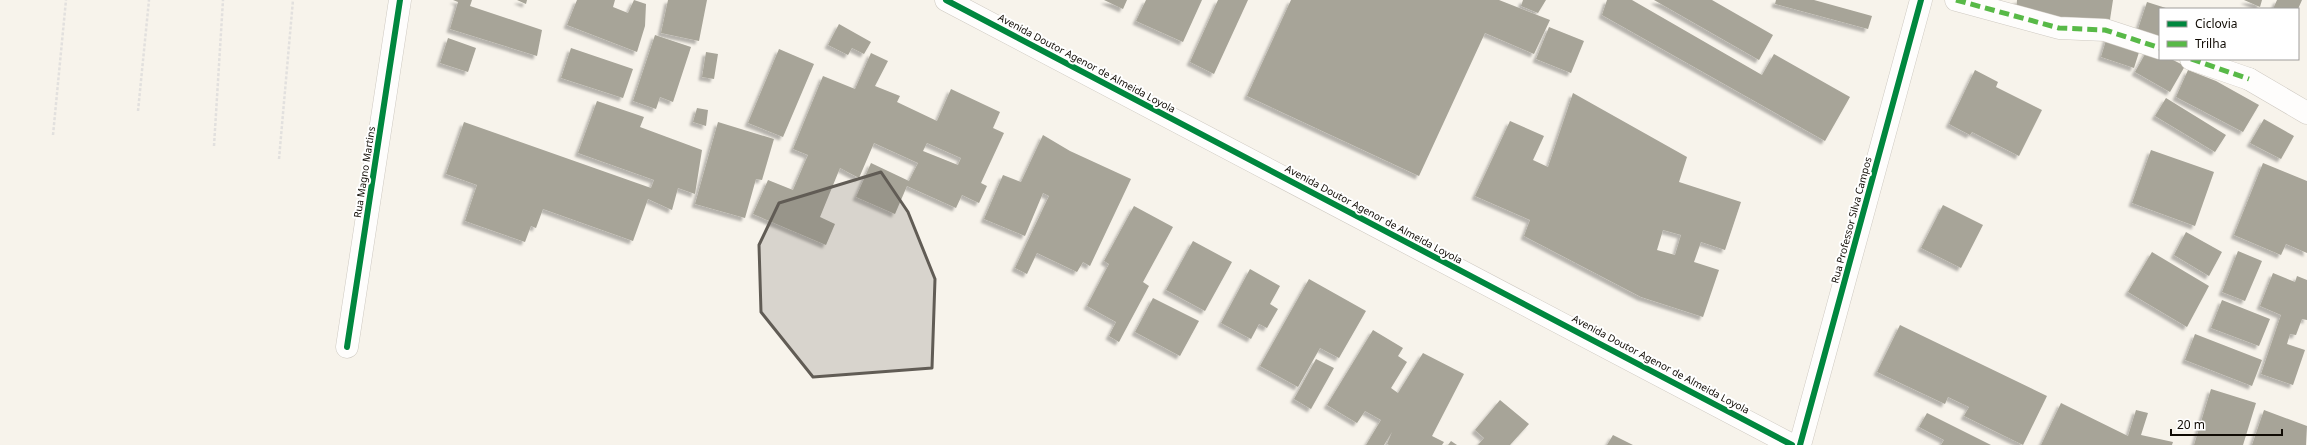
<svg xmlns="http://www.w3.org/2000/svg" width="2307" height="445" viewBox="0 0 2307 445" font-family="'Noto Sans',sans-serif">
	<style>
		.building { fill: #a7a498; fill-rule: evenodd; filter: url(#shadow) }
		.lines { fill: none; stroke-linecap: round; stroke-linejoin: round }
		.pedestrian-casing { stroke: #cec9c1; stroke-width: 23 }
		.minor-casing { stroke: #cec9c1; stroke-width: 23 }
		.path { stroke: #e2e0de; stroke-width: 2.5; stroke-dasharray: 3 2; stroke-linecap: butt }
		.pedestrian { stroke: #fefdfc; stroke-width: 22 }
		.minor { stroke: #fefdfc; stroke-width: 22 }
		.quiet { stroke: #58b947; stroke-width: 5; stroke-dasharray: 10 5; stroke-linecap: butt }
		.cycleway-casing { stroke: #fff; stroke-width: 8 }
		.cycleway { stroke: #00873e; stroke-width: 6 }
		.marked { fill: #615c55; fill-opacity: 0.2; stroke: #615c55; stroke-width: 3; stroke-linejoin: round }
		.labels { text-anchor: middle; stroke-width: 4; stroke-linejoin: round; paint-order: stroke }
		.street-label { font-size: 10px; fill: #100b04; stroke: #fff }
	</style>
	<defs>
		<filter id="shadow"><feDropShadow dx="-3.5" dy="3.5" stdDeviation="1" flood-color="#0004"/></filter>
	</defs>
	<rect width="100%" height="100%" fill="#f7f3eb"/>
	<path class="building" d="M453,0h19l-2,6 72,24 -5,26 -87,-27 8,-27z
		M517,0h10l-1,4z
		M577,0h38l-2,7 15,6 6,-13 12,4 -1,22 -8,26 -70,-27z
		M668,0h39l-8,41 -38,-8z
		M1104,0h23l-4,9z
		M1146,0h56l-19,42 -47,-21z
		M1218,0h30l-34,74 -24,-12z
		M1291,0h208l51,20 -16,34 -49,-21 -66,143 -172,-80z
		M1523,0h23l-8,13 -17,-7z
		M1607,0h25l130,75 12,-21 76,43 -25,44 -223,-126z
		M1654,0h58l61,35 -14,25z
		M1776,0h38l58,16 -4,13 -93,-25z
		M2017,0h96l-4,26 -93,-14z
		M2244,0h18l-2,7z
		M2277,0h25l-4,9h-25z
		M2147,2l22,7h-9v31l-23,-8z
		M839,24l32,18 -7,12 -12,-6 -4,7 -20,-10z
		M1549,27l35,14 -13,32 -35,-14z
		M655,35l36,12 -18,55 -13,-5 -4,12 -23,-8z
		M2107,37l33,12 -6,19 -33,-11z
		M448,38l28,10 -8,24 -28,-9z
		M2149,47l11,6v6h11l14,7 -15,26 -35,-20z
		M571,48l62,21 -10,29 -62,-20z
		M779,49l35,15 -31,73 -35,-14z
		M706,52l12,2 -4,25 -12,-2z
		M871,53l17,8 -13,25 25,10 -3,6 40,19 14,-32 49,23 -7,16 11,5 -23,50 6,3 -8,17 -17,-8 -6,13 -49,-22 -12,28 -39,-17 15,-34 38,18 9,-18 -44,-20 -15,35 -19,-10 -20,49 15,7 -9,21 -73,-31 15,-34 25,10 15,-35 -15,-6 30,-73 32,13zM927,143l34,15 -3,7 -35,-14z
		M1975,70l23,12 -2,5 46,23 -23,46 -47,-24 -2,3 -21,-11z
		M2188,70l28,11 43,24 -16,27 -67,-35z
		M1573,93l114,64 -8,25 62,20 -16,48 -24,-8 -7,20 25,8 -16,47 -62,-20 -117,-61 6,-16 -55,-24 35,-75 34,15 -11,24 15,7zM1663,230l18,5 -6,20 -18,-5z
		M2166,98l60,37 -11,17 -60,-36z
		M597,101l47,16 -4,10 62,23 -7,44 -17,-6 -6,22 -24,-11 -15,42 -90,-32 -7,19 -5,-2 -6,16 -60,-21 12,-36 -31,-11 18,-52 187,66 3,-8 -76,-27z
		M697,108l11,2 -2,16 -13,-4z
		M2264,119l30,17 -13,23 -31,-16z
		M718,122l56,17 -12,41 -6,-1 -11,39 -50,-14z
		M1043,135l27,16 61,28 -41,87 -7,-4 -6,10 -40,-19 -10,21 -12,-6 34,-72 -6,-3 -18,43 -41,-17 19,-44 18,7z
		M2151,150l63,22 -19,54 -63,-23z
		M2263,163l44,18v72l-21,-9 -5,11 -47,-20z
		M1943,205l40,20 -22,43 -40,-20z
		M1134,206l39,21 -30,55 6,4 -30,56 -10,-6 7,-14 -29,-16 22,-42 -5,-3z
		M2186,232l36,20 -13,24 -35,-21z
		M1193,241l39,21 -27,49 -39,-21z
		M2238,251l24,10 -17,40 -23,-9z
		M2152,252l57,34 -22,41 -59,-35z
		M1250,269l30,17 -10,18 8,5 -11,19 -8,-4 -8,15 -30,-16z
		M2273,273l22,9 2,-6 10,4v40l-5,-1 -6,16 -6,-1 -3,10 18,6 -12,35 -32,-11 20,-59 -21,-9z
		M1309,279l57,32 -27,47 -19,-10 -22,39 -38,-21z
		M1153,298l46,23 -19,35 -45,-24z
		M2222,300l48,19 -11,27 -48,-18z
		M1900,325l147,71 -24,49 -59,-29 5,-9 -21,-10 -3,7 -68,-32z
		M1373,330l30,18 -5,8 9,6 -16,26 7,5 25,-40 41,21 -32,62 12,6 -2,3h-53l-2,-1 5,-12 -8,13h-18l15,-25 -16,-9 -8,12 -30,-18z
		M2195,334l67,26 -10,26 -67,-26z
		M1316,359l18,9 -23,41 -17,-10z
		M2211,389l45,14 -13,42h-49z
		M1500,400l29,24 -19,21h-32l6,-7 -9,-8z
		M2061,403l67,33 8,-26 12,3 -7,22 32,7 -1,3h-131z
		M2264,410l43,16 -1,19h-54z
		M1927,413l64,32h-50l3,-5 -25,-13z
		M1613,435l20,10h-26z
		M1451,441l6,4h-9z"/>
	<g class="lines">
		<g class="pedestrian-casing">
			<path id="pedestrian" d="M1956,0l103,28 46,2 55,18
				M2191,59l58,20"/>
		</g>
		<g class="minor-casing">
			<path id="minor" d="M946,0l846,445
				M2249,79l58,34
				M347,347l53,-347
				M1800,445l121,-445"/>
		</g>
		<path class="path" d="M138,111l11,-111
			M53,135l13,-135
			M214,146l9,-146
			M279,159l14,-159"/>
		<use href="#pedestrian" class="pedestrian"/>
		<use href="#minor" class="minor"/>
		<path class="quiet" d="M1956,0l103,28 46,2 55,18
			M2191,59l58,20"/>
		<g class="cycleway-casing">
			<path id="cycleway" d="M946,0l846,445
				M347,347l53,-347
				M1800,445l121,-445"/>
		</g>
		<use href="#cycleway" class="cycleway"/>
	</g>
	<path class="marked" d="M881,172l27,40 27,67 -3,89 -119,9 -52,-65 -2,-67 20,-42z"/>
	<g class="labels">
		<g class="street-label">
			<text transform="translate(1087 63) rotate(28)" y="4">Avenida Doutor Agenor de Almeida Loyola</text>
			<text transform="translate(364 172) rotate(-81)" y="4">Rua Magno Martins</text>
			<text transform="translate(1374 214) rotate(28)" y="4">Avenida Doutor Agenor de Almeida Loyola</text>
			<text transform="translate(1851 220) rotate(-75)" y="4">Rua Professor Silva Campos</text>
			<text transform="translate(1661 364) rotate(28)" y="4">Avenida Doutor Agenor de Almeida Loyola</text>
		</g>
	</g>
	<rect x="2159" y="8" width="140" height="52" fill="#ffffff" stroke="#9f9d9b"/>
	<rect x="2167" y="21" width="20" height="6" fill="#00873e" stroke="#9f9d9b"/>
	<text x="2195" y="28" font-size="12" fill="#100b04">Ciclovia</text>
	<rect x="2167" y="41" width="20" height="6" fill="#58b947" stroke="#9f9d9b"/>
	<text x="2195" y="48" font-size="12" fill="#100b04">Trilha</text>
	<path d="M2171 429v6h111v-6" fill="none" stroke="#100b04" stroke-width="2"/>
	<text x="2177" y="429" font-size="12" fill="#100b04" stroke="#ffffff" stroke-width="3" paint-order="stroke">20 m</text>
</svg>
